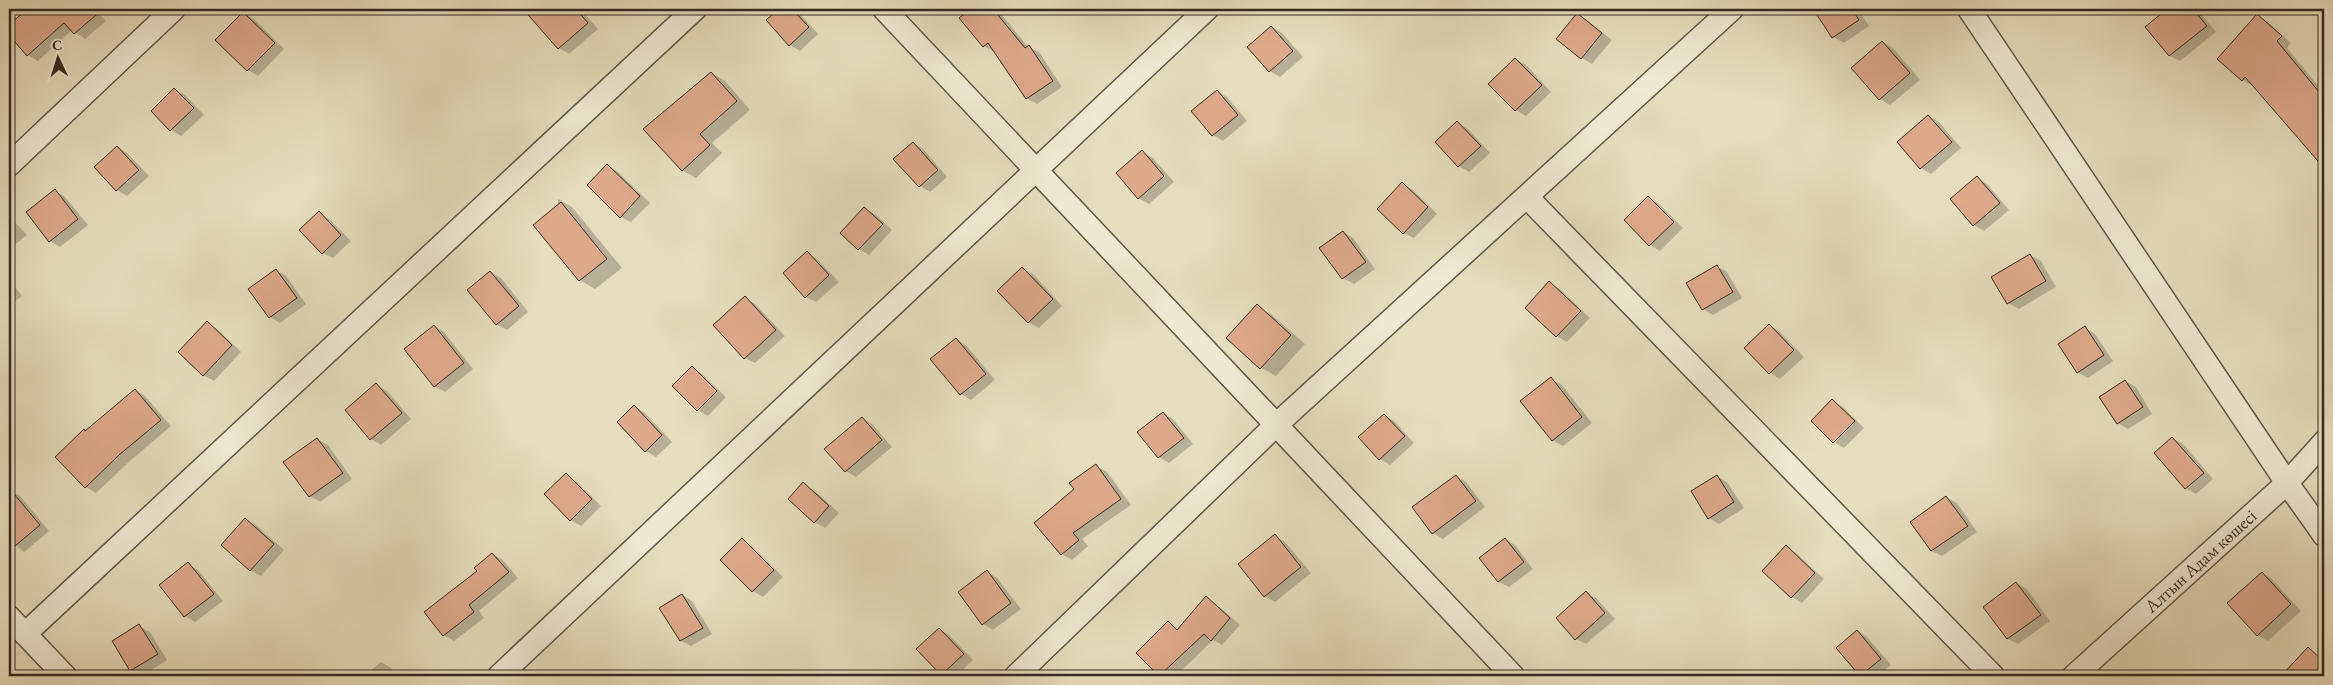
<svg xmlns="http://www.w3.org/2000/svg" width="2333" height="685" viewBox="0 0 2333 685" font-family="'EB Garamond',serif">
	<style>
		.shadow { fill: #0003 }
		.building { fill: #dea98b; stroke: #332a1e }
		.lines { fill: none; stroke-linecap: round; stroke-linejoin: round }
		.minor-casing { stroke: #605746; stroke-width: 25 }
		.minor { stroke: #efe9d3; stroke-width: 22 }
		.labels { text-anchor: middle; stroke-width: 4; stroke-linejoin: round; paint-order: stroke }
		.street-label { font-size: 18px; fill: #332a1e; stroke: #efe9d3 }
	</style>
	<rect width="100%" height="100%" fill="#e6ddbc"/>
	<filter id="stains"><feTurbulence type="fractalNoise" baseFrequency=".004" numOctaves="4"/><feColorMatrix values="0 0 0 0 .2 0 0 0 0 .09 0 0 0 0 .02 0 0 0 .5 -.17"/></filter>
	<radialGradient id="worn" r=".72"><stop offset=".6" stop-color="#630" stop-opacity="0"/><stop offset="1" stop-color="#630" stop-opacity=".3"/></radialGradient>
	<path class="shadow" d="M35,9h60l11,12 -21,18 -13,-9 -34,31 -10,-6 -19,-21v-7l15,-14 4,2z
		M536,9h44l18,20 -29,25 -10,-6 -29,-33z
		M781,9l15,1 22,24 -18,17 -10,-6 -22,-25z
		M973,9h24l31,38 11,5 23,35 -25,17 -11,-6 -32,-46 -10,-6 -23,-28z
		M1815,9h43l11,17 -25,17 -11,-6z
		M2169,9h28l19,23 -36,29 -10,-5 -23,-29z
		M243,13l11,6 30,30 -26,27 -10,-6z
		M1578,14l34,26 -20,24 -10,-6z
		M2258,16l10,6 23,21 -4,5 37,45v72l-71,-79 -10,-6 -24,-21z
		M1272,27l10,6 21,24 -23,20 -10,-6z
		M1883,42l10,6 27,32 -30,25 -10,-6z
		M1516,59l10,6 25,27 -25,24 -10,-6z
		M711,73l14,8 25,29 -38,33 10,10 -26,25 -14,-8 -37,-41z
		M175,89l10,6 19,20 -23,21 -10,-6 -19,-19z
		M1217,91l10,6 20,24 -24,20 -10,-6 -20,-24z
		M1928,116l11,6 22,26 -30,26 -10,-6z
		M1457,123l10,5 23,25 -21,19 -10,-6 -23,-24z
		M913,143l10,6 24,28 -17,15 -10,-6z
		M117,147l10,6 22,23 -22,20 -10,-6z
		M1142,152l11,6 21,24 -25,22 -11,-6z
		M608,166l10,6 32,31 -19,19 -10,-5z
		M1977,178l10,6 22,26 -25,21 -10,-6z
		M1402,184l11,6 24,24 -23,24 -11,-5z
		M55,191l10,6 23,28 -28,22 -10,-6z
		M1648,197l10,6 25,25 -23,23 -10,-6z
		M558,199l14,8 50,61 -27,21 -15,-9 -45,-55 23,-19z
		M864,208l11,6 17,16 -23,25 -10,-6z
		M319,213l10,6 22,22 -18,17 -11,-5z
		M9,216l18,19 -11,9 -7,-6z
		M1343,232l10,6 22,31 -21,15 -11,-6 -22,-30z
		M807,253l10,6 22,23 -23,20 -10,-5z
		M2030,255l11,6 15,26 -37,22 -11,-6 -15,-25z
		M1717,266l10,6 15,26 -29,17 -10,-6z
		M1022,268l11,6 29,32 -23,22 -11,-6z
		M276,270l10,6 20,28 -26,19 -10,-6z
		M490,272l11,6 27,34 -21,18 -11,-6z
		M9,279l13,17 -13,10z
		M1550,283l10,6 30,29 -23,24 -10,-6 -31,-28z
		M745,298l10,6 30,32 -30,27 -10,-5z
		M1257,306l15,9 33,29 -29,32 -15,-8z
		M207,323l10,6 24,23 -27,29 -11,-6z
		M1769,325l10,6 25,26 -24,22 -10,-6 -25,-25z
		M434,326l10,6 29,37 -28,23 -11,-6z
		M2085,328l10,6 18,27 -25,17 -11,-6z
		M956,339l10,6 29,35 -24,20 -10,-6z
		M692,368l10,6 24,23 -18,19 -10,-6z
		M1551,379l11,6 30,38 -29,23 -11,-6z
		M2125,381l11,6 16,27 -24,15 -10,-6z
		M376,385l11,6 24,28 -30,26 -10,-6z
		M135,390l10,6 26,30 -41,35 -34,32 -10,-6z
		M1832,401l11,6 21,21 -20,20 -10,-6 -21,-21z
		M635,407l10,6 27,29 -16,15 -10,-6z
		M1163,413l10,6 20,25 -24,19 -10,-6z
		M1384,415l10,6 20,22 -24,22 -10,-6z
		M862,418l10,6 20,23 -36,30 -10,-6 -20,-22z
		M317,439l11,6 24,34 -32,23 -10,-6z
		M2173,439l10,5 30,35 -17,15 -10,-6 -30,-35z
		M1096,466l11,6 24,33 -49,34 6,7 -16,14 -10,-6 13,-65z
		M566,475l10,6 25,25 -20,20 -10,-6z
		M1456,476l10,6 19,25 -42,32 -10,-6z
		M1717,476l10,6 17,26 -25,16 -10,-6z
		M803,484l11,6 25,23 -14,15 -10,-6z
		M9,490l11,6 29,35 -25,21 -15,-12z
		M1946,497l11,6 20,29 -35,24 -10,-5 -20,-29z
		M245,519l11,6 28,25 -23,26 -11,-6z
		M1275,536l10,6 26,31 -36,29 -10,-6z
		M1505,539l10,6 18,24 -24,18 -10,-5 -18,-24z
		M742,540l10,6 31,31 -20,20 -10,-6z
		M1786,547l10,6 28,26 -22,24 -10,-6z
		M492,554l11,6 15,18 -39,33 5,7 -30,23 -10,-6 35,-64z
		M188,564l10,6 25,31 -28,21 -10,-6 -24,-31z
		M987,572l10,6 24,31 -28,21 -10,-6z
		M2262,573l10,6 29,32 -33,30 -11,-6z
		M2016,583l11,6 23,32 -32,23 -10,-5 -24,-32z
		M1586,593l10,5 19,21 -29,25 -10,-5z
		M682,595l10,6 20,33 -21,12 -10,-5 -20,-33z
		M1206,598l10,6 24,21 -18,20 -9,-5 -37,36h-16l-22,-23 30,-30 11,6z
		M139,626l11,6 17,28 -25,16 -11,-6z
		M939,629l10,6 24,25 -17,16 -15,-2z
		M1857,631l10,6 24,28 -14,11 -16,-1z
		M2308,649l16,11v16h-35l-3,-2z
		M381,662l10,6 7,8h-34z"/>
	<path class="building" d="M27,9h76l-29,25 -10,-11 -37,33 -18,-21v-10z
		M523,9h53l12,14 -30,26z
		M779,9h13l17,18 -20,19 -23,-26z
		M971,9h22l32,39 4,-3 24,36 -27,18 -38,-56 -5,4 -24,-29z
		M1813,9h39l7,11 -27,18z
		M2167,9h26l14,17 -38,30 -24,-29z
		M243,12l32,31 -28,28 -32,-31z
		M1577,13l25,20 -21,26 -25,-20z
		M2257,14l25,22 -5,5 47,57v70l-79,-91 -3,4 -25,-22z
		M1271,26l22,25 -24,21 -22,-25z
		M1882,41l28,32 -31,27 -28,-32z
		M1515,58l27,27 -27,26 -27,-27z
		M711,72l26,29 -37,33 10,11 -28,26 -39,-42z
		M174,88l20,20 -24,23 -19,-20z
		M1217,90l21,25 -26,21 -21,-25z
		M1928,115l24,27 -32,27 -23,-27z
		M1457,121l24,25 -23,21 -23,-25z
		M913,142l25,28 -19,17 -26,-28z
		M117,146l22,24 -23,21 -22,-24z
		M1142,150l22,26 -26,23 -22,-26z
		M607,164l33,32 -20,22 -33,-33z
		M1977,176l23,27 -27,23 -23,-27z
		M1402,182l26,25 -25,27 -26,-25z
		M55,189l23,30 -29,23 -23,-30z
		M1648,196l26,26 -25,24 -25,-26z
		M561,202l46,57 -28,22 -46,-56z
		M864,207l19,17 -25,26 -18,-17z
		M319,211l22,24 -19,19 -23,-24z
		M1343,231l23,31 -24,17 -23,-31z
		M807,251l22,24 -24,23 -22,-25z
		M2030,254l16,27 -39,23 -16,-27z
		M1717,265l16,27 -31,18 -16,-27z
		M1022,267l31,32 -25,24 -31,-32z
		M276,269l21,29 -28,20 -21,-29z
		M490,271l29,35 -23,19 -29,-35z
		M1549,281l32,30 -25,26 -31,-29z
		M745,296l31,34 -32,29 -31,-34z
		M1257,304l34,31 -31,34 -34,-31z
		M207,321l25,24 -29,31 -25,-24z
		M1769,324l25,26 -25,24 -25,-26z
		M434,325l30,38 -30,24 -30,-38z
		M2085,326l19,29 -27,18 -19,-29z
		M956,338l30,36 -26,21 -30,-36z
		M692,366l25,25 -20,20 -25,-25z
		M1551,377l31,40 -30,24 -32,-40z
		M2125,380l18,27 -26,17 -18,-27z
		M376,383l26,30 -32,27 -25,-30z
		M135,389l26,31 -42,35 -34,33 -30,-31 29,-28 1,2z
		M1832,399l23,22 -22,22 -22,-22z
		M634,405l28,30 -17,17 -28,-30z
		M1163,412l21,26 -26,20 -21,-26z
		M1384,414l21,22 -26,24 -21,-23z
		M862,417l20,23 -37,32 -21,-23z
		M2172,437l32,36 -19,16 -31,-36z
		M317,438l26,35 -34,24 -26,-35z
		M1096,464l25,35 -48,34 6,7 -18,15 -27,-32 40,-34 -5,-6z
		M566,473l26,26 -22,22 -26,-27z
		M1456,475l20,26 -44,33 -20,-27z
		M1717,475l17,27 -26,17 -17,-28z
		M803,482l26,24 -15,17 -26,-24z
		M9,488l31,37 -31,26z
		M1946,496l22,30 -37,25 -21,-29z
		M245,518l29,26 -24,27 -29,-26z
		M1275,534l26,33 -37,30 -26,-33z
		M742,538l32,32 -22,22 -32,-32z
		M1505,538l19,24 -26,20 -19,-24z
		M1786,545l29,28 -24,25 -29,-27z
		M492,553l17,19 -40,33 5,7 -31,24 -19,-24 53,-41 -3,-3z
		M188,562l26,32 -30,23 -25,-32z
		M987,570l24,33 -29,22 -24,-33z
		M2262,572l29,32 -34,32 -30,-33z
		M2016,582l25,33 -34,24 -24,-32z
		M1586,591l19,22 -30,27 -19,-22z
		M682,594l21,34 -23,13 -21,-33z
		M1206,596l24,22 -19,23 -7,-7 -45,42 -23,-23 32,-32 9,9z
		M139,624l19,30 -28,17 -18,-30z
		M939,628l25,26 -23,21 -25,-26z
		M1857,630l24,29 -21,17 -24,-28z
		M2308,647l16,15v14h-43z"/>
	<g class="lines">
		<g class="minor-casing">
			<g id="minor">
				<path d="M884,9l629,667"/>
				<path d="M1969,9l318,474 37,52"/>
				<path d="M9,165l165,-156"/>
				<path d="M1527,197l466,479"/>
				<path d="M9,617l56,59"/>
				<path d="M25,634l670,-625"/>
				<path d="M499,676l708,-667"/>
				<path d="M1016,676l260,-251 456,-416"/>
				<path id="s1" d="M2074,676l213,-193 37,-41"/>
			</g>
		</g>
		<use href="#minor" class="minor"/>
	</g>
	<g class="labels">
		<g class="street-label">
			<text dy="6" stroke="none"><textPath href="#s1" startOffset="171">Алтын Адам көшесі</textPath></text>
		</g>
	</g>
	<rect width="2333" height="685" fill="none" stroke="#e6ddbc" stroke-width="30"/>
	<rect x="10" y="10" width="2313" height="665" fill="none" stroke="#332a1e" stroke-width="2.5"/>
	<rect x="15" y="15" width="2303" height="655" fill="none" stroke="#332a1e"/>
	<g transform="translate(58 58) rotate(356)" stroke="#efe9d3" stroke-width="4" paint-order="stroke">
	<path d="M0-4L9 19L0 12L-9 19Z" fill="#332a1e"/>
	<text y="-8" font-size="14" font-weight="bold" text-anchor="middle" fill="#332a1e">С</text>
	</g>
	<rect width="100%" height="100%" filter="url(#stains)"/>
	<rect width="100%" height="100%" fill="url(#worn)"/>
</svg>
